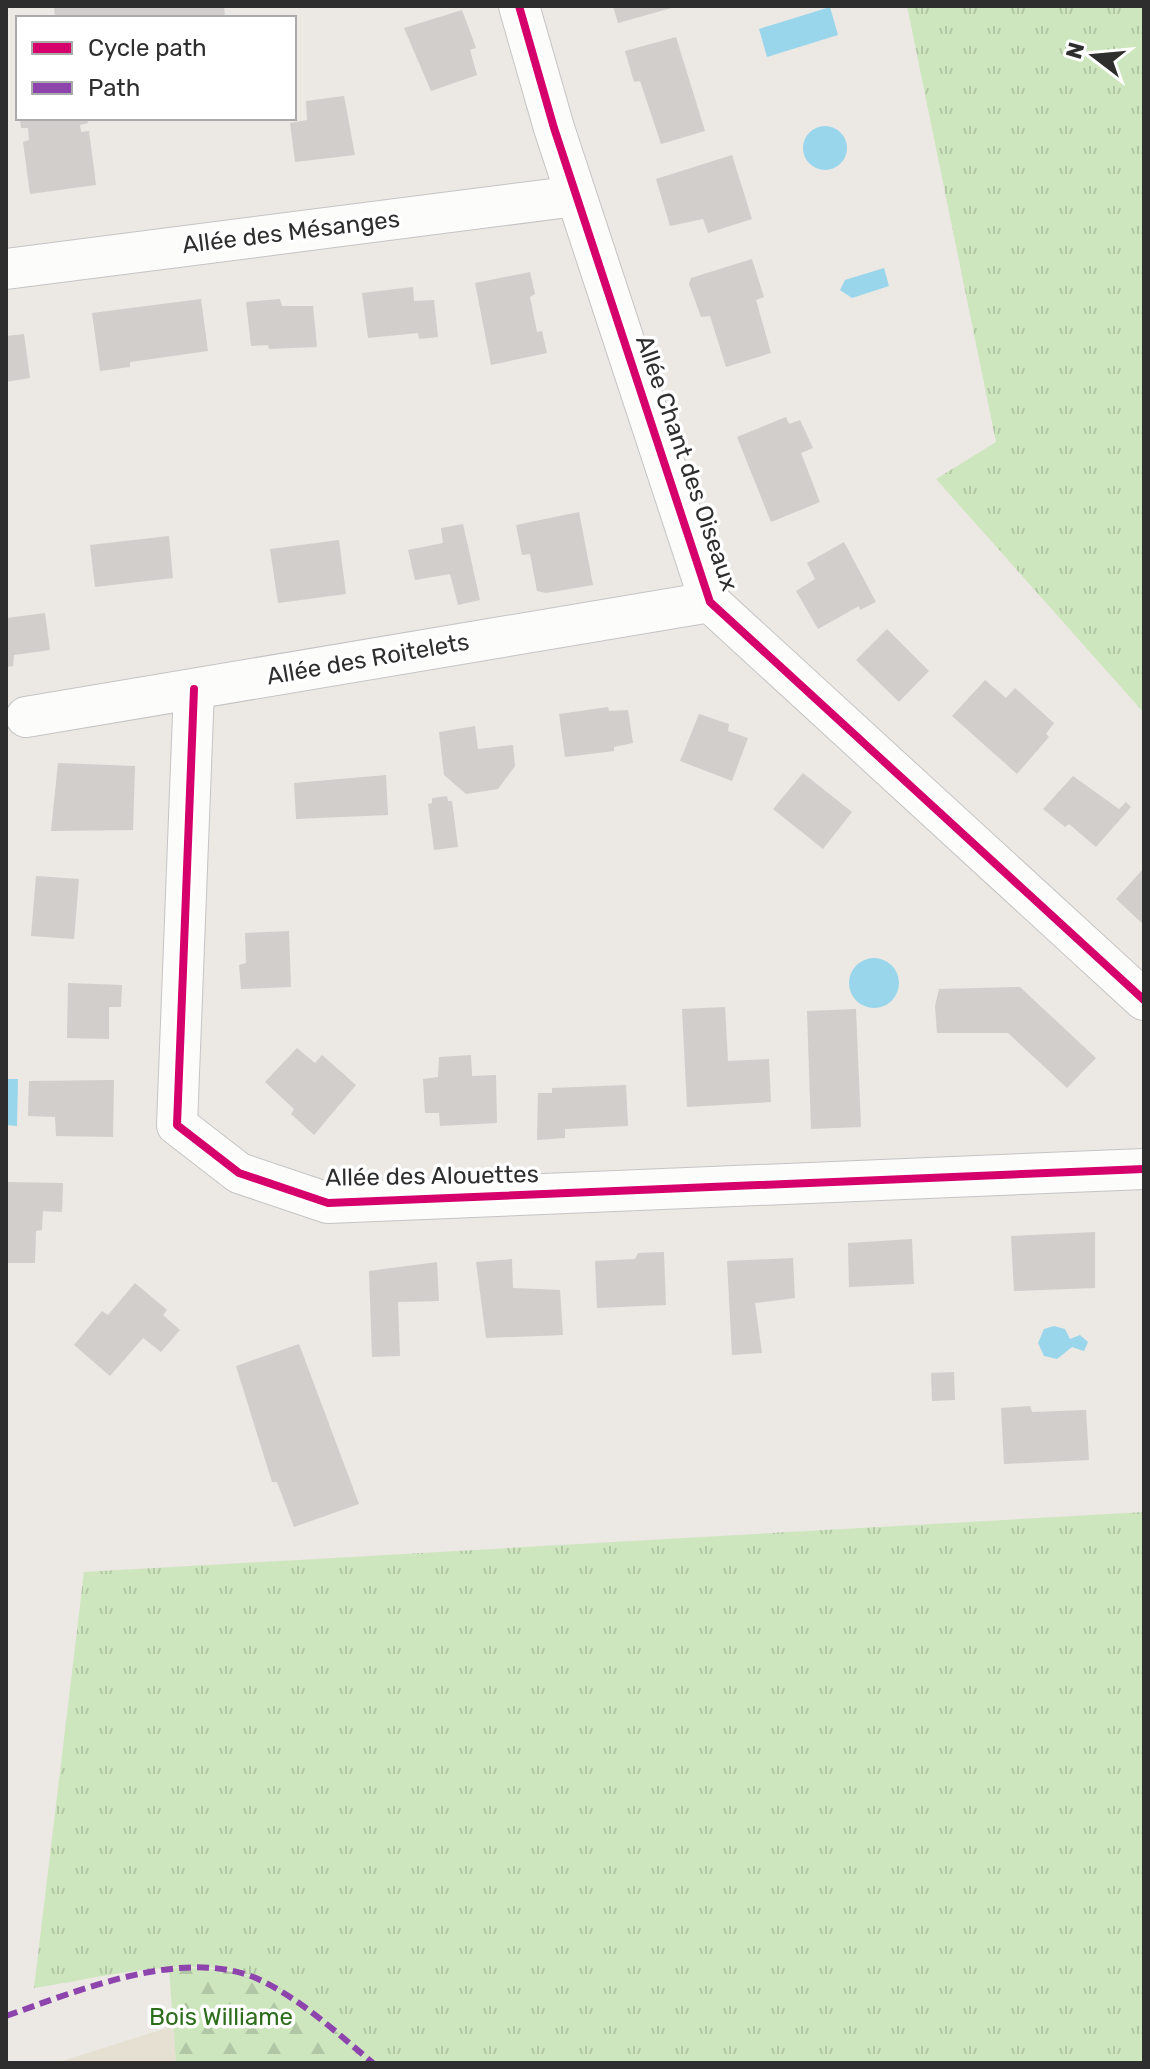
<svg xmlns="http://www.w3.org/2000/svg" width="1150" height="2069" viewBox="0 0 1150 2069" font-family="Rubik,sans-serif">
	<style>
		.education { fill: #e6e0d3 }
		.grass { fill: url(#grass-tufts) }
		.forest { fill: url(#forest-firs) }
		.water { fill: #99d6ec }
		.building { fill: #d1cecb }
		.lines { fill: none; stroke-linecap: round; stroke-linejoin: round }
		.minor-casing { stroke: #c5c4c5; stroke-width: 42 }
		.minor { stroke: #fcfcfb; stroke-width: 40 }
		.quiet { stroke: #8e44ad; stroke-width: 6; stroke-dasharray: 12 6; stroke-linecap: butt }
		.cycleway-casing { stroke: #fff; stroke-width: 13 }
		.cycleway { stroke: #d6006c; stroke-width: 8 }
		.labels { text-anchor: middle; stroke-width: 7; stroke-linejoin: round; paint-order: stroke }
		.street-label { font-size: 24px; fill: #2e2e2e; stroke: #fff }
		.park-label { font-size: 24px; fill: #2c6e1b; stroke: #fff }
	</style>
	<defs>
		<pattern id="grass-tufts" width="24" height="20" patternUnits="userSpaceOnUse" patternTransform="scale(2)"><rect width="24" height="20" fill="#cee6be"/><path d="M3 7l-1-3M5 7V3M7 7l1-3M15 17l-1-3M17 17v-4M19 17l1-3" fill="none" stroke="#b1c6a4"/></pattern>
		<pattern id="forest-firs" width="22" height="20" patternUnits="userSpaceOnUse" patternTransform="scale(2)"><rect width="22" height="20" fill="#cee6be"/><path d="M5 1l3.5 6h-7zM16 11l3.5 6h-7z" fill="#b1c6a4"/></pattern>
	</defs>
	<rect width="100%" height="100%" fill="#ece8e4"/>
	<path class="education" d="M173,2026l3,37h-120z"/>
	<path class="grass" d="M907,6h237v707l-208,-234 60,-37z
		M1144,1512v551h-771c-36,-29 -71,-64 -114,-84 -62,-28 -159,-1 -225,9l50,-416z"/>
	<path class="forest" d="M169,1968c29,0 59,0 87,10 44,16 81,56 117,85h-197z"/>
	<path class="water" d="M830,7l8,28 -71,22 -8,-28z
		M803 148a22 22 0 1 1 44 0a22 22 0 1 1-44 0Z
		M884,268l5,18 -37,12 -12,-8 5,-10z
		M849 983a25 25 0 1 1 50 0a25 25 0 1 1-50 0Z
		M6,1079h12l-1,47 -11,-1z
		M1054,1326l11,3 5,10 10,-4 8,7 -4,9 -12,-4 -15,12 -13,-3 -6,-13 6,-14z"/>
	<path class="building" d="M54,6h170l1,12h-170z
		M613,6h61l1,1 -57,16z
		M462,10l14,38 -6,2 7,25 -46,16 -27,-63z
		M676,37l29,94 -44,13 -21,-63 -6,1 -9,-31z
		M344,96l11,59 -60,7 -5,-39 17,-3 -1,-19z
		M20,118h67l1,5 -8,2 1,7 8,-1 7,54 -66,9 -7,-52 6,-2 -1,-12h-7z
		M732,155l20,64 -44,14 -5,-14 -33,7 -14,-47z
		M752,259l12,38 -8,3 15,53 -45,14 -16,-51 -9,1 -12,-33 2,-6z
		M530,272l5,22 -5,3 7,35 5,-1 5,22 -56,12 -16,-82z
		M413,287l1,14 20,-1 4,37 -19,2 -1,-6 -50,5 -6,-45z
		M201,299l7,52 -78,11v5l-30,4 -8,-58z
		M280,299l2,7h31l4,41 -48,2 -1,-4 -17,1 -5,-44z
		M24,334l6,44 -24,4v-46z
		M786,417l3,7 11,-4 13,28 -12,5 19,49 -49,20 -34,-85z
		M579,512l14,73 -47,8 -9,-2 -7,-37 -8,1 -6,-30z
		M463,524l17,76 -22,5 -8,-31 -35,6 -7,-30 35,-7 -2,-15z
		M169,536l4,42 -78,9 -5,-42z
		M339,540l7,54 -68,9 -8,-54z
		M844,542l32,60 -16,8 -1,-4 -41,23 -22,-38 19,-12 -8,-16z
		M45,613l5,37 -36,5 -1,11 -7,1v-49z
		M887,629l42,42 -30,31 -43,-42z
		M985,680l21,18 9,-10 39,35 -8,11 3,3 -32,37 -65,-58z
		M608,707l1,4 19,-1 5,33 -19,4v4l-49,6 -6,-43z
		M699,714l30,10 -1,7 20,7 -16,43 -52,-20z
		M475,726l3,23 35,-4 2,21 -17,23 -32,5 -22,-19 -5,-43z
		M58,763l77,3 -2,64 -82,1z
		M803,773l49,39 -29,37 -50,-40z
		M386,775l2,40 -92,4 -2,-36z
		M1073,776l46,33 7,-7 5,5 -35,40 -27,-23 -4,3 -22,-18z
		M447,796l1,5h4l6,46 -24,3 -6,-46 4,-1v-5z
		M1144,868v57l-28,-26z
		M36,876l43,3 -5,60 -43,-3z
		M289,931l2,56 -50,2 -2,-24 7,-2 -1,-30z
		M68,983l54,2 -1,22h-12v32l-42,-1z
		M1020,987l76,71 -29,30 -59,-55h-71l-2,-27 4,-17z
		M725,1007l3,54 41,-2 2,43 -84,5 -5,-98z
		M856,1009l5,118 -50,2 -4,-118z
		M297,1048l18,15 7,-8 34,30 -42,50 -23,-21 3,-5 -29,-27z
		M471,1055l1,21 24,-1 1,48 -57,3 -1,-13h-14l-2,-34 15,-2 1,-20z
		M114,1080l-1,57 -57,-1 -1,-19 -27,-1 1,-35z
		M626,1085l2,41 -63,3v9l-28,2 1,-47h14v-5z
		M6,1182l57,1 -1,29 -19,-1 -1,19 -6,1 -1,32h-29z
		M1095,1232v56l-81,3 -3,-55z
		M912,1239l2,45 -65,3 -1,-44z
		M664,1252l2,53 -69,3 -2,-47 40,-2 3,-6z
		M793,1258l2,40 -40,5 7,50 -30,2 -5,-94z
		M512,1259l1,29 47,2 3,45 -77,3 -10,-76z
		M437,1262l2,39 -41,1 2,54 -28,1 -3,-86z
		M135,1283l32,27 -4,5 17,15 -19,22 -18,-14 -33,38 -36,-31 28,-34 6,4z
		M299,1344l60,160 -65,23 -17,-45h-5l-36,-116z
		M954,1372l1,28 -23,1 -1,-28z
		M1030,1406l2,6 54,-2 3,50 -85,4 -3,-56z"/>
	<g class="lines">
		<g class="minor-casing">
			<path id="minor" d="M519,6l35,122 156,474 434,398
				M6,269l570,-73
				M194,689l-17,436 62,48 89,30 816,-34
				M26,717l684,-115"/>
		</g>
		<use href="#minor" class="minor"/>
		<path class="quiet" d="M6,2016c71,-25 181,-71 254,-36 42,20 77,53 113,83"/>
		<g class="cycleway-casing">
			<path id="cycleway" d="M519,6l35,122 156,474 434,398
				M194,689l-17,436 62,48 89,30 816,-34"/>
		</g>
		<use href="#cycleway" class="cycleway"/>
	</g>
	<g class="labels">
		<g class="street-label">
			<text transform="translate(291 232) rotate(-7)" y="8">Allée des Mésanges</text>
			<text transform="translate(687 463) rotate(71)" y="8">Allée Chant des Oiseaux</text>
			<text transform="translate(368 659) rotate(-10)" y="8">Allée des Roitelets</text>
			<text transform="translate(432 1176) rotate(-1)" y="8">Allée des Alouettes</text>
		</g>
		<g class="park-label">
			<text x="221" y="2025">Bois Williame</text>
		</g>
	</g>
	<rect width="1150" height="2069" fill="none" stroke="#2e2e2e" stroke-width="16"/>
	<rect x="16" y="16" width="280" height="104" fill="#ffffff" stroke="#ababab" stroke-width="2"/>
	<rect x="32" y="42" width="40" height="12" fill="#d6006c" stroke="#ababab" stroke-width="2"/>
	<text x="88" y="56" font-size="24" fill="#2e2e2e">Cycle path</text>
	<rect x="32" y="82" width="40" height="12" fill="#8e44ad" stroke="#ababab" stroke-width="2"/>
	<text x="88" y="96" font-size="24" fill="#2e2e2e">Path</text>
	<g transform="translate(1094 56) rotate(286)" stroke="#ffffff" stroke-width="6" paint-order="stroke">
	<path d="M0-6L14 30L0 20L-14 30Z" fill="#2e2e2e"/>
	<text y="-12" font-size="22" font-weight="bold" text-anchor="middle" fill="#2e2e2e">N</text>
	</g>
</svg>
